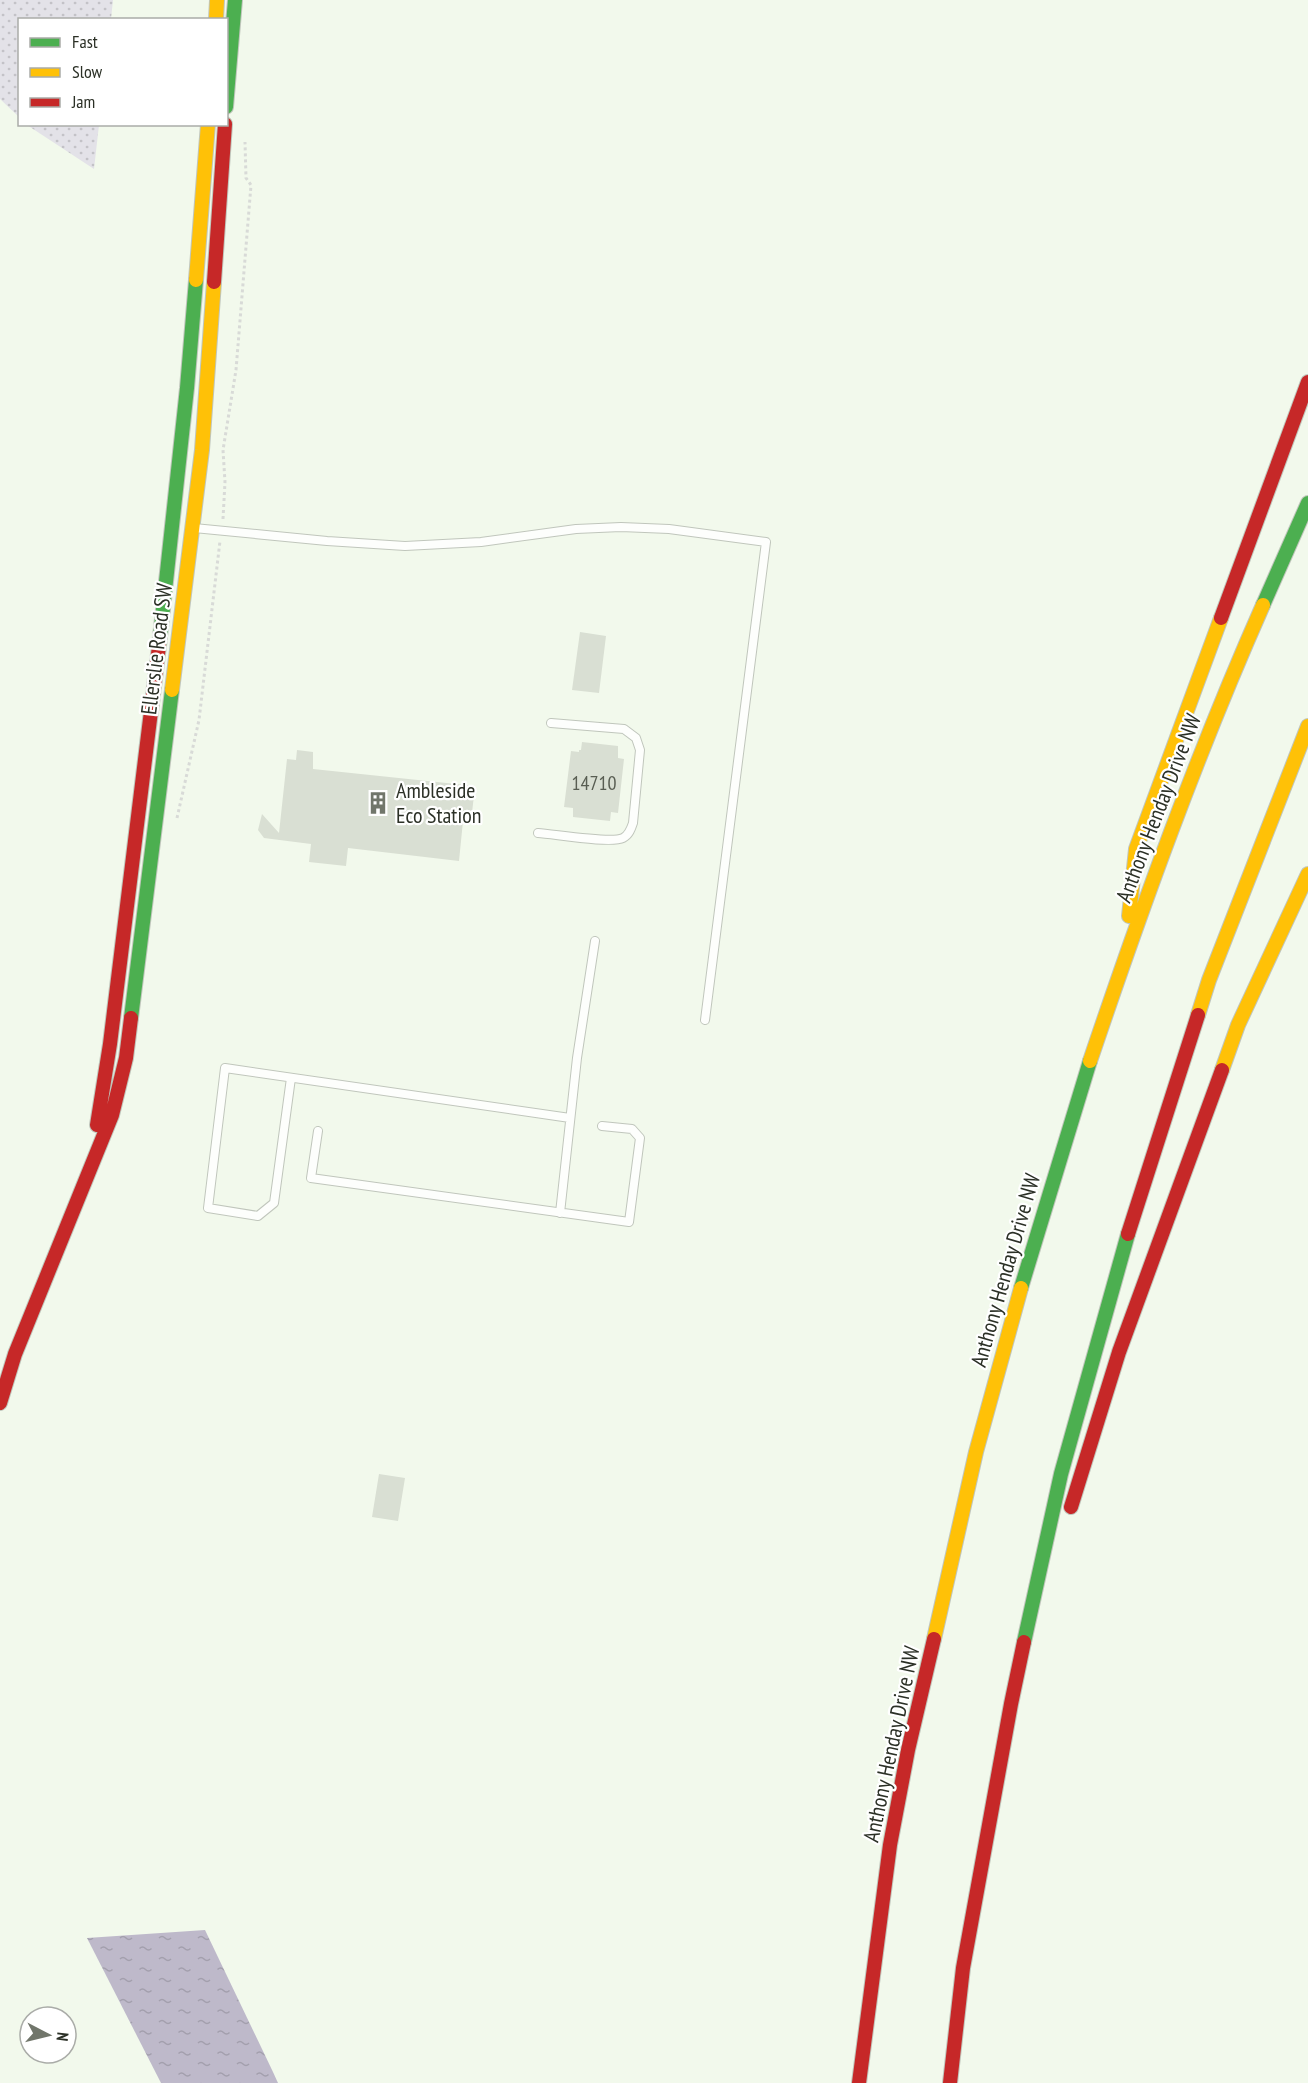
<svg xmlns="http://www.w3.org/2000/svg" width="1308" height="2083" viewBox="0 0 1308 2083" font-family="'PT Sans Narrow',sans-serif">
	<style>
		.grass { fill: url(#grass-dots) }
		.water { fill: url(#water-ripples) }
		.building { fill: #d9dfd3 }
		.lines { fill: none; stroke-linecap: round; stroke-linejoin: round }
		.lane-casing { stroke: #c0c6bc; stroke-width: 10 }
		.fast-casing { stroke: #c0c6bc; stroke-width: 16 }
		.slow-casing { stroke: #c0c6bc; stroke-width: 16 }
		.jam-casing { stroke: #c0c6bc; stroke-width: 16 }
		.path { stroke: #d8dad7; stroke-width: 3; stroke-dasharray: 3 3; stroke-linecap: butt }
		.lane { stroke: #fdfefc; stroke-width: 8 }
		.fast { stroke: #4caf50; stroke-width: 14 }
		.slow { stroke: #ffc107; stroke-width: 14 }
		.jam { stroke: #c62828; stroke-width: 14 }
		.labels { text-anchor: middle; stroke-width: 4.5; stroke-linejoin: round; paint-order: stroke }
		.number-label { font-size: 20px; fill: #585d52 }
		.street-label { font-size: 22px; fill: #2b3026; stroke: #fff }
		.poi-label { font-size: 22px; fill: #2b3026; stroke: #fff; text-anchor: start }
	</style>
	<defs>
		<pattern id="grass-dots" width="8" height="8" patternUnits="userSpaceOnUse" patternTransform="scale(1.5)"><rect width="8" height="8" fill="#e3e2e8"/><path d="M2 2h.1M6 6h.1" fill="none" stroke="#c3c2c7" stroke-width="1.8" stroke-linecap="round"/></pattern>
		<pattern id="water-ripples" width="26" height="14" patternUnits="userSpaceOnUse" patternTransform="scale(1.5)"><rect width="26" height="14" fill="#beb9ca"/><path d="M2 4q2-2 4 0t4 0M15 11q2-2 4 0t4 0" fill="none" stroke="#a39fad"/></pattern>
	</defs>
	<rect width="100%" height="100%" fill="#f2f9ec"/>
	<path class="grass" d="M0,0h113l-2,19 -91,1 -1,97 -19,-18z
		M27,125h72l-5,44z"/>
	<path class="water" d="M205,1930l68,142 5,11h-117l-74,-145z"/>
	<path class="building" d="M580,632l26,4 -7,57 -27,-3z
		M582,742l36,4v12l6,1 -6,54 -7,-1 -1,9 -37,-4v-9l-9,-1 7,-56 8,1v-2h2z
		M297,750l16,2v17l162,17 -4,36 -8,-1 -4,40 -111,-13 -2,18 -37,-4 2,-18 -47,-6 -6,-8 4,-16 17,19 8,-74 9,1z
		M379,1474l26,4 -7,43 -26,-4z"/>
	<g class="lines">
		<g class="lane-casing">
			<path id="lane" d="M194,528l133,13 78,5 76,-4 95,-13 45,-2 48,2 97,13 -61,478
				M538,833c16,1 73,11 85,5 6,-3 8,-9 10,-15l7,-73 -4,-12 -12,-9 -73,-6
				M291,1078l-17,125 -16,13 -50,-8 17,-140 345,50
				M318,1131l-7,47 318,44 11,-84 -8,-9 -30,-3
				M560,1213l17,-155 18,-117"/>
		</g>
		<g class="fast-casing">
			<path id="fast" d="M226,107l9,-107
				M1263,605l45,-102
				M159,646l28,-258 9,-108
				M131,1018l41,-328
				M1021,1288l69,-227
				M1024,1642l37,-168 67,-240"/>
		</g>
		<g class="slow-casing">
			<path id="slow" d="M216,20l1,-20
				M196,280l12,-156
				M172,690l30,-240 12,-168
				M1129,916l7,-67 85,-231
				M1198,1015l11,-35 99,-254
				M1090,1061c52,-154 107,-307 173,-456
				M1222,1070l16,-45 70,-151
				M934,1639l42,-187 45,-164"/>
		</g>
		<g class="jam-casing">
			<path id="jam" d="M214,282l11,-158
				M1221,618l87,-236
				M97,1125l13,-81 49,-398
				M1128,1234l70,-219
				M0,1403l15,-49 97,-239 14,-57 5,-40
				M1071,1507l48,-155 103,-282
				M859,2083l31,-238 18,-95 26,-111
				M950,2083l13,-115 48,-264 13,-62"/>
		</g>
		<path class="path" d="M223,519l2,-37 -2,-32 13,-80 15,-185 -5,-7 -1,-36
			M177,818l22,-98 21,-179"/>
		<use href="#lane" class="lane"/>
		<use href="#fast" class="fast"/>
		<use href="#slow" class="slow"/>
		<use href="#jam" class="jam"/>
	</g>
	<defs>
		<g id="building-bare" transform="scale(1.8)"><path d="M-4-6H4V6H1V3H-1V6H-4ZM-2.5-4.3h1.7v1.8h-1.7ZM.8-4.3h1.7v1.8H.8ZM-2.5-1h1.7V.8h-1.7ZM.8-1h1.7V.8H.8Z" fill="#71766b" stroke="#fff" stroke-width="2.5" paint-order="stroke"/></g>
	</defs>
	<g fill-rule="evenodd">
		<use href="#building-bare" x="378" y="803"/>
	</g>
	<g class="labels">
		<g class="number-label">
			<text x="594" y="790">14710</text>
		</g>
		<g class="street-label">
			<text transform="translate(156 649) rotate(-83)" y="8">Ellerslie Road SW</text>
			<text transform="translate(1158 808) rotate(-69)" y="8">Anthony Henday Drive NW</text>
			<text transform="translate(1005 1270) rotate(-74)" y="8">Anthony Henday Drive NW</text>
			<text transform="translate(891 1744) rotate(-78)" y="8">Anthony Henday Drive NW</text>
		</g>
		<g class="poi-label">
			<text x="396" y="798">Ambleside<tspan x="396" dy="25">Eco Station</tspan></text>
		</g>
	</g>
	<rect x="18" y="18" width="210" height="108" fill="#ffffff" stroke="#aaaca8" stroke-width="1.5"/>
	<rect x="30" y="38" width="30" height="9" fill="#4caf50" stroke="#aaaca8" stroke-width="1.5"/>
	<text x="72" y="48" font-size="18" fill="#2b3026">Fast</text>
	<rect x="30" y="68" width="30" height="9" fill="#ffc107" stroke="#aaaca8" stroke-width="1.5"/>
	<text x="72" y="78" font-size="18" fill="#2b3026">Slow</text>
	<rect x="30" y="98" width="30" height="9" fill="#c62828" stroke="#aaaca8" stroke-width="1.5"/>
	<text x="72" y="108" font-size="18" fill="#2b3026">Jam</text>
	<g transform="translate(48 2035) rotate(97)"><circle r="28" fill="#ffffff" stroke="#aaaca8" stroke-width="1.5"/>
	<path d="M0-4.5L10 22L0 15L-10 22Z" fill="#71766b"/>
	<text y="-9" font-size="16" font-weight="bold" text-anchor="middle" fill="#2b3026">N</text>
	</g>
</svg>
